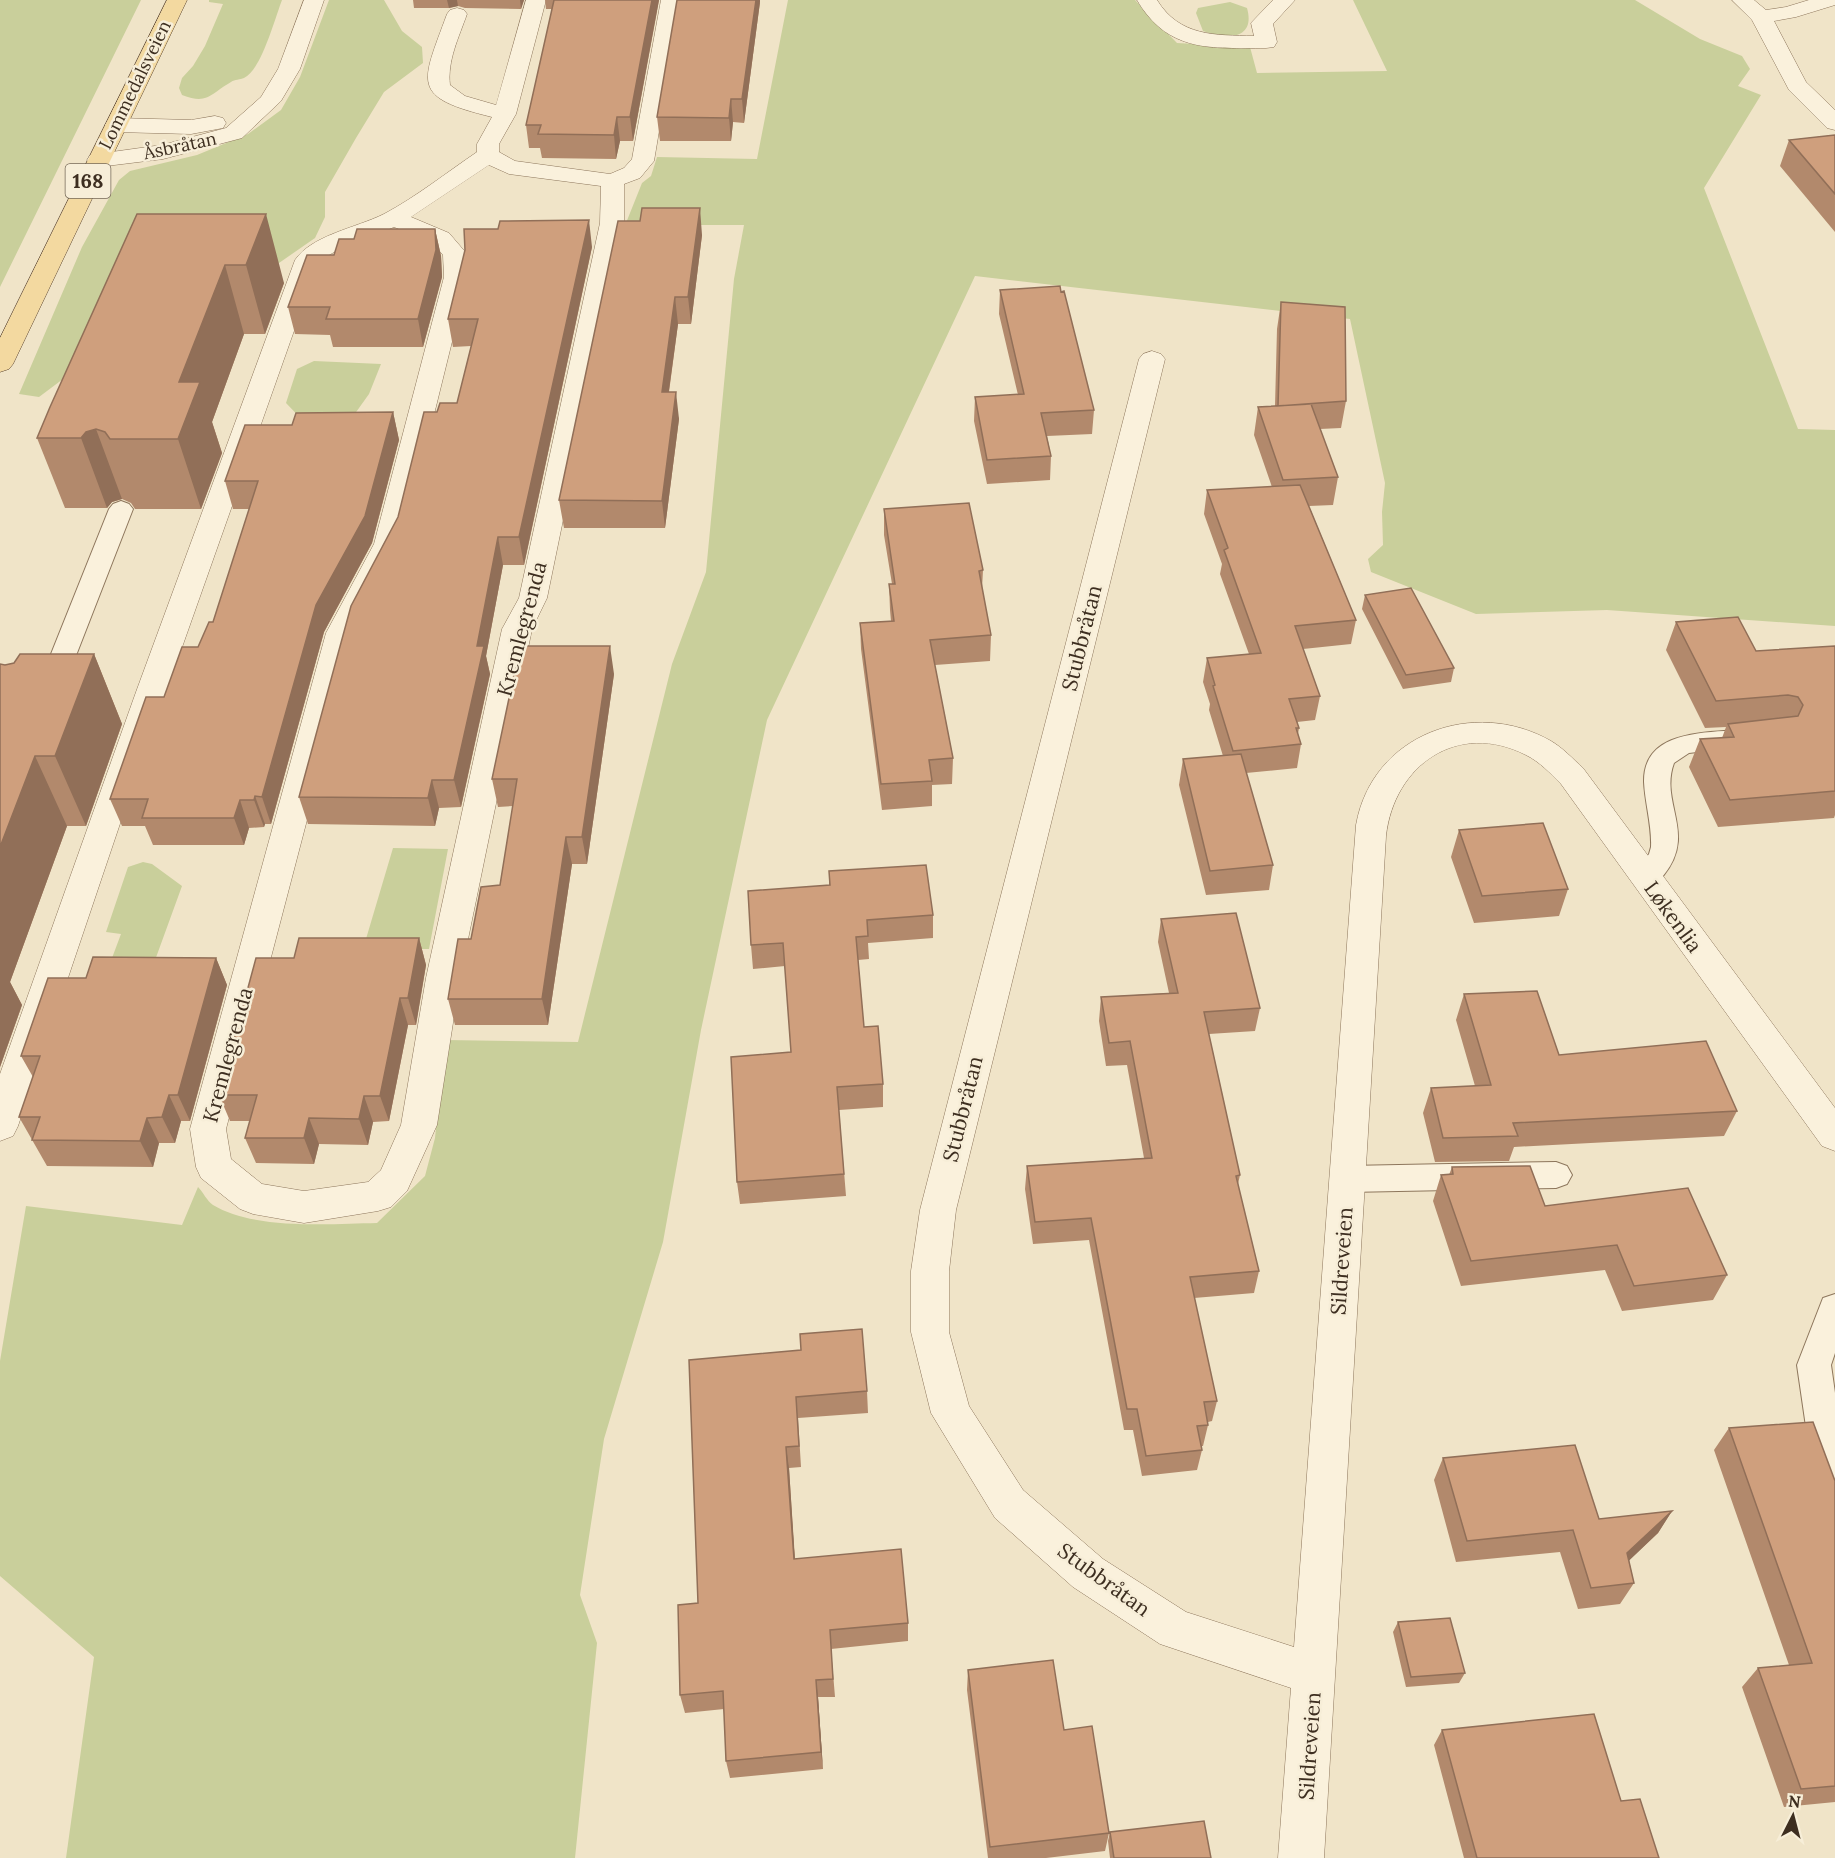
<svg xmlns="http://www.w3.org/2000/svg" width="1835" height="1858" viewBox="0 0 1835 1858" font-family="Lora,serif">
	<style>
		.green { fill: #c9cf9b }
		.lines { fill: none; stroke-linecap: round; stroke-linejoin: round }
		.service-casing { stroke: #8d765c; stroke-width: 2 }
		.minor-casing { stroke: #8d765c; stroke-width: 1 }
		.primary-casing { stroke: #5b4430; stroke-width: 1 }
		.service { fill: #faf1dc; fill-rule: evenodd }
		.minor { fill: #faf1dc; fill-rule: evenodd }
		.primary { fill: #f3d9a0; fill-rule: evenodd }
		.wall { fill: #b2896c }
		.shaded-wall { fill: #916f58 }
		.building { fill: #cf9f7d; stroke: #916f58; stroke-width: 1.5 }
		.labels { text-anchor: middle; stroke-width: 5; stroke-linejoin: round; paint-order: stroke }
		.far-street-label { font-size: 18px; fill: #3d2e20; stroke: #f7eed8 }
		.shield { fill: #f7eed8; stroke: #756857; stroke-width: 1.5 }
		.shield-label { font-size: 20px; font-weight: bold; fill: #3d2e20 }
		.street-label { font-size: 21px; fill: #3d2e20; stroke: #f7eed8 }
	</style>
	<rect width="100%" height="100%" fill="#f0e4c8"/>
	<path class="green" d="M0,0h141l-141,287z
		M209,0h73c-7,18 -21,71 -38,78 -4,2 -9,1 -13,4 -21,12 -23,23 -49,13l-3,-7 3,-10 11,-12 12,-20 18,-42 -14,-2z
		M329,0h55l18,31 20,16 1,16 -39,29 -28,46 -31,54v25l-10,21 -36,25 -200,104 -40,30 -20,-3 63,-147 37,-67 11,-9 67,-16 51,-21 33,-24 19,-33z
		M788,0h347l42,43 73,4 7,26 130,-2 -34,-71h282l65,39 42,17 8,13 -12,17 23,9 -57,93 94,241 37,1v196l-228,-16 -131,4 -105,-42 -3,-13 15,-14 -1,-33 3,-29 -35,-164 -375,-43 -208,444 -66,310 -38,212 -59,197 -24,156 17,48 -22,215h-509l28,-201 -94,-81v-215l26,-155 156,19 16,-38c5,5 9,14 15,18 41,25 117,19 164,18l48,-47 10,-38 10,-98 133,2 94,-378 34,-92 28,-293 10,-54h-92l-26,-2 16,-40 9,-7 6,-19 100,2z
		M1230,2l17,6c9,32 -21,32 -44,23l-7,-18 2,-5z
		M314,361l67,3 -12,30 -25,35h-33l-25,-26 11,-34z
		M393,848l55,1 -19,100h-66z
		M143,862l9,2 30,22 -28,77 -42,-5 9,-24 -15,-2 22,-65z"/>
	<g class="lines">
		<g class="service-casing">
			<path id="service" d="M121,501l8,3 4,5 -70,180 -4,6 -9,3 -9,-3 -4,-6 72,-180 4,-5z
				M1737,730l9,2 4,7 -4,7 -57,7 -15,10c-15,41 24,70 -11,113 -9,11 -15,13 -28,9l-4,-7 18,-24 2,-7c1,-22 -6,-43 -7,-65 -1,-50 56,-49 93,-52z
				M1556,1162l11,4 5,9 -5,9 -11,4 -208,4 -11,-4 -5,-9 5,-9 11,-4z
				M1835,1294v59l-4,12 4,28v103l-12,-4 -12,-31 -14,-96 26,-67z"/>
		</g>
		<g class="minor-casing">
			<path id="minor" d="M304,0h20l-24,69 -19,32 -39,37 -79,21 -65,8 -8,-2 -3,-5 3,-5 72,-10 64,-17 35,-31 17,-28z
				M526,0h20l-30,114 -17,30v8l16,9 95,13 14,-6 8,-9 29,-159h20l-27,161 -14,17 -16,6v39l-77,375 -15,31 -72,349 -23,147 -30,66 -16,16 -13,4 -74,12 -51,-9 -13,-5 -39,-31 -5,-11 -6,-38 136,-496 48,-89 70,-267 -1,-22 -10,-12 -39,-16c-25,11 -55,18 -76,36l-190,537 -110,326 -5,10 -13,5v-67l136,-382 159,-432c17,-25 61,-32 89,-46 32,-17 62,-41 93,-62v-8l15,-27c-82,-20 -71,-32 -45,-103l3,-4 7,-2 7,2 3,4c-8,23 -20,47 -17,71l15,11 31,9zM489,165l20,9 92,12 -1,37 -81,375 -17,31 -76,349 -25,147 -20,45 -13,12 -64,9 -42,-7 -31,-25 -5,-30 130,-496 46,-89 66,-267 -1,-23 -18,-21 -38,-16z
				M1137,0h20c23,37 58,35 97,36l-3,-13 22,-23h22l-22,24 4,18 -3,5 -8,1c-55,0 -98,5 -129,-48z
				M1732,0h22l12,10 20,-3 23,-7h26v5l-39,12 -22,4 32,61 29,28v20l-8,-2 -38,-38 -37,-70z
				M215,116l8,2 3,5 -3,5 -32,6 -75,-2 -8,-2 -3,-5 3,-5 8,-2 75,2z
				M1152,351l9,3 4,5 -209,851 -7,61v61l20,74 54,84 80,69 83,53 108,35 62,-822c16,-91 118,-128 195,-84 12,7 22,18 32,27l252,340v43l-13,-5 -261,-362c-11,-11 -21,-22 -35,-29 -68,-35 -132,10 -140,81l-62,1022h-46l13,-170 -131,-44 -87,-57 -78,-69 -64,-105 -20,-81v-61l9,-61 219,-851 4,-5z"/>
		</g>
		<g class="primary-casing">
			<path id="primary" d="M167,0h20l-174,364 -4,5 -9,3v-34z"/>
		</g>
		<use href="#service" class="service"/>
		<use href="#minor" class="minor"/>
		<use href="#primary" class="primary"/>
	</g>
	<path class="wall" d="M413,0h111l-3,9 -56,-1 -7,-2 -9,2h-35z
		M545,0h114l-26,141h-13l-4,18 -74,-1 -2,-10h-11l-3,-23 26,-116h-6z
		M760,2l-16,121 -11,-1 -2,19h-71l-3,-24z
		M1835,135v97l-55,-66 9,-26z
		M137,214l147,69 -19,51h-21l-32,88 10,31 -21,56h-66l-4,-6 -9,-4 -10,3 -5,6h-42l-28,-70z
		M640,221l62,14 -11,89h-13l-9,68 10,27 -14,109h-101l-5,-28z
		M435,229l6,27 1,21 -19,70h-90l-3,-12 -35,-1 -7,-27 66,-68z
		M592,247l-68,318h-21l-17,91 4,18 -29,133 -22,1 -4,18 -127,-2 -9,-27 138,-385 20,-9 14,-57 -18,1 -5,-28z
		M1000,290l94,120 -2,24 -45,2 4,20 -1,24 -63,4 -13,-63 1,-24 43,-2 -19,-81z
		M1281,302l65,99 -5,27 -21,1 18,48 -5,28 -24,1 47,114 -5,24 -48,5 17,47 -5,24 -18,2 2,6 -1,6 3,10 -4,24 -51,5 27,92 -4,25 -63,5 -27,-110 4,-26 40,-3 -14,-46 1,-6 -7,-22 4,-24 42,-4 -29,-80 2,-10 -18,-50 3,-24 65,-3 -18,-52 4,-28 17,-1 2,-77z
		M393,412l6,28 -27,103 -48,89 -53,192h-6l-1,3 -15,1 -5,17h-91l-8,-19h-23l-12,-27 54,-102 34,-50 15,-25 36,-113h-16l-8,-28 67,-56z
		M884,509l99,61 -1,19 9,46 -1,26 -55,4 18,93 -1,26 -20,1v21l-50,4 -21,-161 -1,-26 31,-2 -1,-11 -1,-26h3l-8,-49z
		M1365,595l89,73 -3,14 -48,7 -41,-80z
		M1676,622l80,29 79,-5v169l-1,3 -116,9 -29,-60 11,-28 22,-1 4,-11 -21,1 -39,-78z
		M94,654l28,70 -36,102h-19l-57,156 12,23 -22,62v-403l5,1 9,-2z
		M614,674l-27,190h-15l-24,161h-93l-7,-26 23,-60 29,-54 13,-79 -15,1 -6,-28z
		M1459,830l109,59 -9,27 -85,7 -23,-66z
		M829,871l104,44v23l-65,5 1,16 -11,1 6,67 19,57v23l-44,3 7,86 -106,8 -3,-22 54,-130 -6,-86 -32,3 -2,-24 78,-59z
		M1161,919l99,89 -5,23 -46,3 31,141 -2,9 21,87 -5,22 -60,5 23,103 -5,20 -4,1v3l-5,21h-2l1,4 -5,20 -55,6 -9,-46h-9l-35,-190 -56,4 -8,-55 2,-23 117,-8 -17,-93 -21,1 -7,-45 2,-24 68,-4 -11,-51z
		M419,938l7,27 -10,60h-8l-19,96 -16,1 -5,23 -49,-1 -5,20 -58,-1 -11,-25 5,-17h-20l-11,-26 75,-137z
		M216,958l11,27 -37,136h-9l-6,22h-16l-6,24 -106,-1 -28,-49 14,-40 -12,-21 65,-78z
		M1464,994l95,61 178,56 -13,25 -210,11 -5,14 -74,1 -12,-49 8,-25 44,-2 -19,-66z
		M1452,1167l93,39 182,69 -14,25 -91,11 -17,-41 -144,16 -28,-85 8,-26h8z
		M689,1360l178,31 1,22 -70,5 3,49 -12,1 6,91 113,64v18l-77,8 4,48h-17l5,72 -93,9 -4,-17 -2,-52 -39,4 -5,-18 18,-92z
		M1729,1428l106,53v321l-51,5 -42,-120 16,-19 31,-3 -75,-215z
		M1443,1458l156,61 73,-8 -14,22 -29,27 5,23 -14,21 -42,5 -18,-57 -104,10 -22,-82z
		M1398,1622l67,51 -6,10 -53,4 -13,-55z
		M968,1670l96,60 45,103 -4,18 -59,7h-58l-21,-168z
		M1442,1730l179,71 38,57h-195l-30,-113z
		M1110,1832l101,26h-101l-2,-17z"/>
	<path class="shaded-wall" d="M447,0h10l1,6 -9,2z
		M520,0h4l-3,9z
		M652,0h7l-26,141 -3,-24z
		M756,0h4v2l-16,121 -2,-24z
		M731,99l2,23 -2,19 -2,-23z
		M617,117l3,24 -4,18 -2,-24z
		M700,208l2,27 -11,89 -3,-27z
		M266,214l18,69 -19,51 -19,-69z
		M589,220l3,27 -68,318 -5,-28z
		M435,229l6,27 1,21 -19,70 -5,-28z
		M225,265l19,69 -32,88 10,31 -21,56 -23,-70 1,-57z
		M675,297l3,27 -13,95 -3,-27z
		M676,392l3,27 -14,109 -3,-27z
		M393,412l6,28 -27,103 -48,89 -53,192 -9,-27 54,-192z
		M96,429l26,70 -10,3 -5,6 -26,-70 5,-6z
		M498,537l5,28 -17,91 4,18 -29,133 -7,-27 23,-134z
		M610,646l4,28 -27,190 -5,-27z
		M94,654l28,70 -36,102 -31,-70z
		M35,756l32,70 -57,156 12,23 -22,62v-220z
		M432,780l7,28 -4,18 -7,-28z
		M255,796l10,28 -1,3 -10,-27z
		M240,800l9,28 -5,17 -10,-27z
		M566,837l6,27 -24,161 -6,-26z
		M419,938l7,27 -10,60 -8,-27z
		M216,958l11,27 -37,136 -12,-26z
		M400,998l8,27 -19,96 -9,-25z
		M169,1095l12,26 -6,22 -13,-26z
		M364,1096l9,26 -5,23 -9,-26z
		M147,1118l12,25 -6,24 -13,-26z
		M309,1118l10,26 -5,20 -10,-26z
		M786,1447l3,21 7,111 -2,-20z
		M1672,1511l-14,22 -44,42 13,-22z
		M816,1680l2,17 5,72 -2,-17z"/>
	<path class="building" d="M554,0h98l-22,117h-13l-3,18 -76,-1 3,-9h-15z
		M677,0h79l-14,99h-11l-2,19 -72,-1z
		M1835,135v59l-46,-54z
		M642,208h58l-12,89h-13l-13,95h14l-14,109 -103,-1 59,-279h22z
		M137,214h129l-20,51h-21l-46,117h21l-22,57h-68l-5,-7 -9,-3 -10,3 -5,6h-44l13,-31z
		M589,220l-70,317h-21l-21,109h7l-30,134h-22l-4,18 -129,-1 52,-191 47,-89 26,-105h13l3,-9h17l21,-84h-30l17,-69 -1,-21h34l2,-8z
		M357,229h78l1,21 -18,69h-92l4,-12h-42l19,-52h27l5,-16h15z
		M1060,286l1,6 3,-1 30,119 -53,3 10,43 -64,4 -12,-63 49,-3 -24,-104z
		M1281,302l64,5 1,94 -68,5z
		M1311,404l27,73 -55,3 -25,-73z
		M393,412l-28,104 -49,89 -54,192 -7,-1 -1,4h-14l-6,18h-92l6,-19h-38l36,-102h18l18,-50h16l11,-25h4l45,-141h-33l20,-56h47l4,-12z
		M1300,485l56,135 -61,6 25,70 -31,3 10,29h-3l5,16 -68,7 -20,-65 2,-1 -8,-27 54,-5 -37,-103 4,-2 -21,-58z
		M969,503l14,67 -4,1 12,64 -61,5 23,118 -24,2 3,21 -51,3 -21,-161 34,-2 -5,-37h6l-11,-75z
		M1411,588l43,80 -48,7 -41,-80z
		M1738,617l18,34 79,-5v145l-105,9 -30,-61 34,-2 -6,-13 70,-8 5,-11 -5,-8 -10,-2 -72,6 -40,-79z
		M520,646h90l-28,191h-16l-24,162h-94l10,-60h13l10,-52 19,-2 17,-106h-25z
		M20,654h74l-39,102h-20l-35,91v-183l5,1 9,-2z
		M1241,754l32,111 -63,6 -27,-112z
		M1543,823l25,66 -86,7 -23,-66z
		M926,865l7,50 -66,5 1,16 -12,1 8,90 14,-1 5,58 -46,3 7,87 -107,8 -6,-125 60,-5 -8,-109 -32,2 -3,-54 82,-6 -1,-14z
		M1236,913l24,95 -56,4 36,163 -4,1 23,95 -69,6 27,124 -13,1 4,23 -11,1 5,24 -56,6 -9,-47h-10l-36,-191 -56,4 -8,-56 125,-8 -22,-117 -21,2 -8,-46 77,-4 -17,-74z
		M299,938h120l-11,60h-8l-20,98h-16l-5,23 -50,-1 -5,20h-59l12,-43h-38l37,-137h38z
		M93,957l123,1 -38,137h-9l-7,22 -15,1 -7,23 -108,-1 8,-23h-21l21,-61h-19l27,-78h38z
		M1537,991l22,64 147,-14 31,70 -224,12 5,13 -75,2 -12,-50 60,-3 -27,-91z
		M1530,1166l15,40 143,-18 39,87 -93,11 -17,-41 -146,16 -30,-86 12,-1 -1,-7z
		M862,1329l5,62 -71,6 3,49 -13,1 8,112 107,-10 7,74 -78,7 3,49 -17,1 5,72 -95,9 -3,-70 -43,4 -2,-90 20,-2 -9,-243 112,-10 -1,-16z
		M1813,1422l22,59v305l-34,3 -43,-121 54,-5 -83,-235z
		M1575,1445l24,74 73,-8 -45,42 7,30 -43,5 -18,-58 -106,11 -24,-83z
		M1450,1618l15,55 -54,4 -13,-55z
		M1053,1660l11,70 28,-4 17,107 -119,14 -22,-177z
		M1594,1714l27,87 19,-2 19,59h-182l-35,-128z
		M1204,1821l7,37h-97l-4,-26z"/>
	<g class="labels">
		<g class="far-street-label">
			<text transform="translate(135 85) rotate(-64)" y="6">Lommedalsveien</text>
			<text transform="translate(180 146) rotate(-12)" y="6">Åsbråtan</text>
		</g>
		<rect class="shield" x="65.5" y="164" width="45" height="34" rx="4.5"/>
		<g class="shield-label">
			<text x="88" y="188">168</text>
		</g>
		<g class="street-label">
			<text transform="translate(522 629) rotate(-75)" y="7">Kremlegrenda</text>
			<text transform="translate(1082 638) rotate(-76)" y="7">Stubbråtan</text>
			<text transform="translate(1673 917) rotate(54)" y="7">Løkenlia</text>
			<text transform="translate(228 1055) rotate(-75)" y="7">Kremlegrenda</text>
			<text transform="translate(963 1109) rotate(-76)" y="7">Stubbråtan</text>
			<text transform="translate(1342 1261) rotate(-86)" y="7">Sildreveien</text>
			<text transform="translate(1104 1580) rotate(36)" y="7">Stubbråtan</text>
			<text transform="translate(1310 1746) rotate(-86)" y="7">Sildreveien</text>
		</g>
	</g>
	<g transform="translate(1793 1816) rotate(6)" stroke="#f7eed8" stroke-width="4.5" paint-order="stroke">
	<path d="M0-4.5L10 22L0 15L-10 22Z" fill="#3d2e20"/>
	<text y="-9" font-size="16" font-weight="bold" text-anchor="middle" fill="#3d2e20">N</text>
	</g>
</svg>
